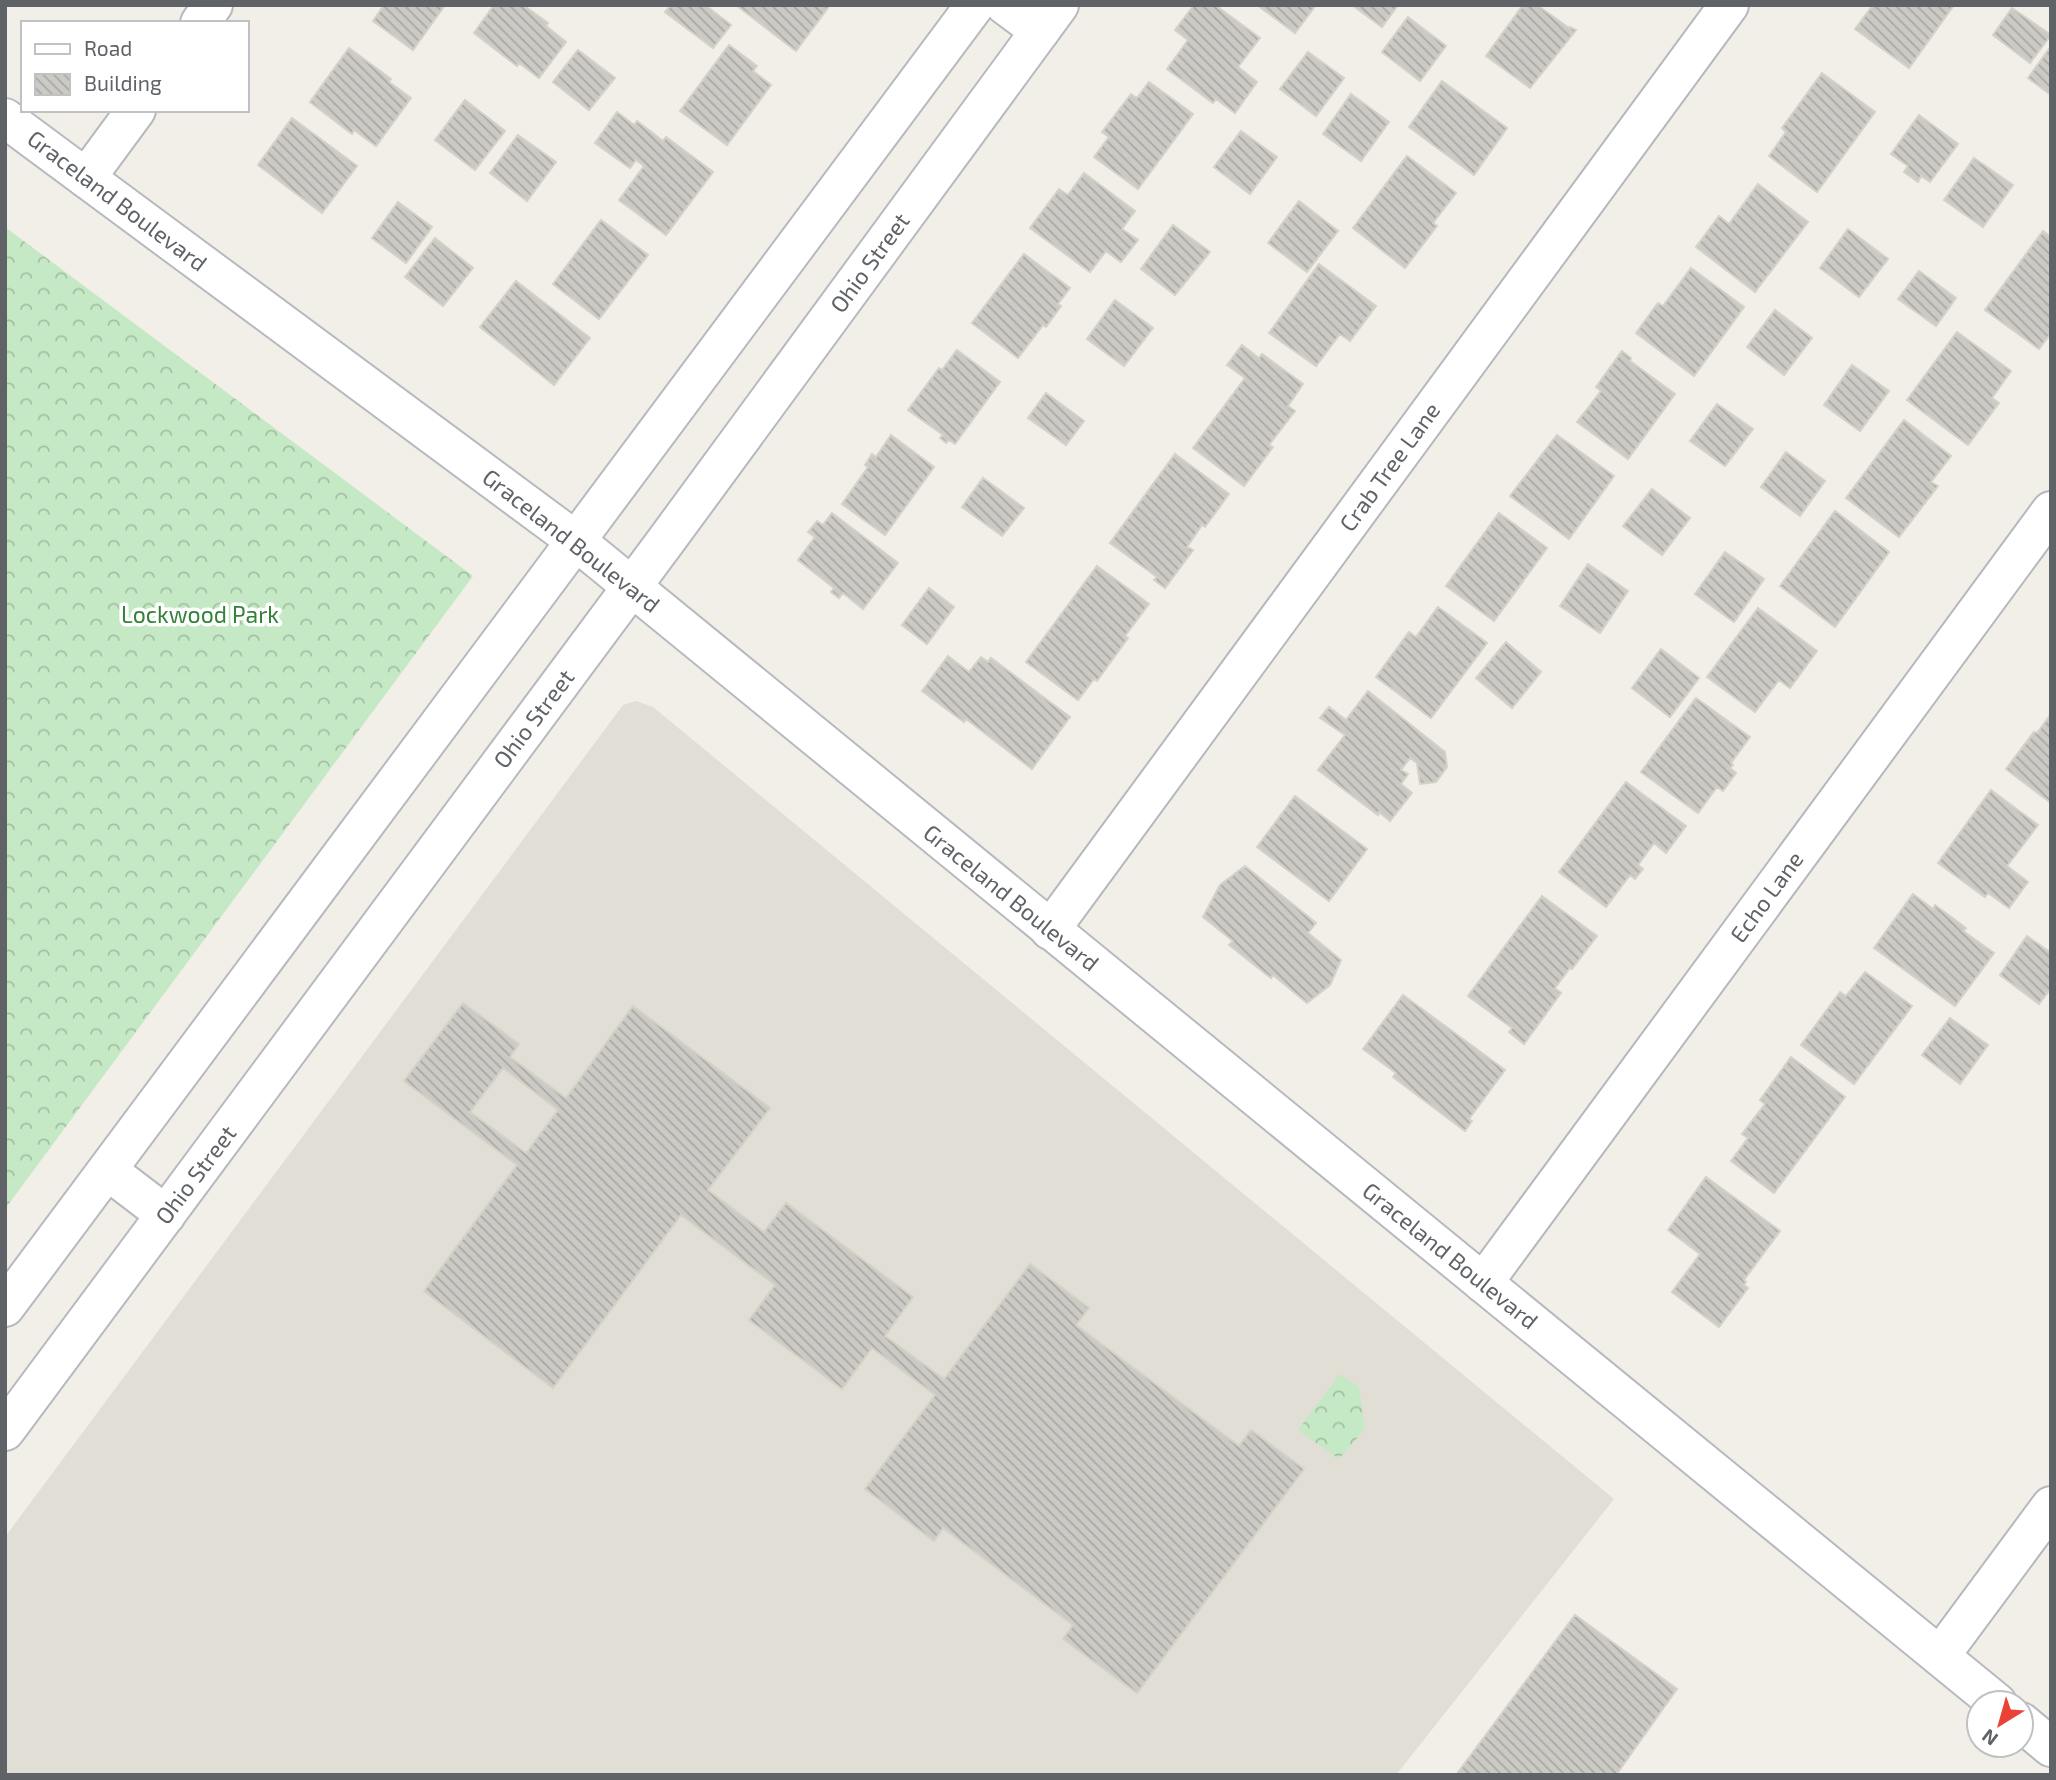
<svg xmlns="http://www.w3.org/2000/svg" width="2056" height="1780" viewBox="0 0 2056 1780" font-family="'Exo 2',sans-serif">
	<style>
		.education { fill: #e1ded6 }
		.forest { fill: url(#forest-crowns) }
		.building { fill: url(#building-back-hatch); stroke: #d6d1c6; stroke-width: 2; fill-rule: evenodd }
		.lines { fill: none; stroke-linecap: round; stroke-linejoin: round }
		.street-casing { stroke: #b5b8bc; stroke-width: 42 }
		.secondary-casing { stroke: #b6babf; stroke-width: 42 }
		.street { stroke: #fff; stroke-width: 38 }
		.secondary { stroke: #fff; stroke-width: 38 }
		.labels { text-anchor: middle; stroke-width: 7; stroke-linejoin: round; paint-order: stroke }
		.street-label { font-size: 23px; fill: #5f6368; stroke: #fff }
		.park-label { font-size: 23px; fill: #348238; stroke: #fff }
	</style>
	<defs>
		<pattern id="forest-crowns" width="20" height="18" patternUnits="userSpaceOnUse" patternTransform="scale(1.75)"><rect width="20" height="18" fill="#c5e8c5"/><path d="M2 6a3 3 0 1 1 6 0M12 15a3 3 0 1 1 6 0" fill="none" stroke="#a3c0a4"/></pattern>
		<pattern id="building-back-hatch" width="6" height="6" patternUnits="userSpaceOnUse" patternTransform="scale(1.75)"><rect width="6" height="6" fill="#cccac5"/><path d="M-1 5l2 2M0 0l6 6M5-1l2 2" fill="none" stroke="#a9a8a4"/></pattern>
	</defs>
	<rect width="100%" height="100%" fill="#f1efe8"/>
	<path class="education" d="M636,701l17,6 961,792 -218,276h-1391v-238l618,-832z"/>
	<path class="forest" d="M5,227l468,349 -468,633z
		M1340,1374l19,13 6,42 -26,30 -41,-29z"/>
	<path class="building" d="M384,5h61l-32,45 -40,-29z
		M494,5h29l25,18 -2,3 20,16 -27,36 -20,-15 -2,3 -43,-33z
		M671,5h34l26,20 -18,23 -48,-36z
		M736,5h94l-34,46z
		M1194,5h21l45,33 -22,29 19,15 -22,31 -19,-14 -3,4 -46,-34 21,-29 -13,-10z
		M1257,5h59l-21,28z
		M1352,5h46l-16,22z
		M1523,5h14l32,23 1,-1 6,3 -46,58 -44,-32z
		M1873,5h81l-45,63 -54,-39z
		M2012,8l39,27 -21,28 -37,-28z
		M1408,17l38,29 -26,35 -38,-29z
		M729,45l28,21 -4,5 18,14 -44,60 -47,-34z
		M2051,46v49l-23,-17z
		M349,48l42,31 -2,3 22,16 -35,48 -22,-16 -2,4 -42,-32z
		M578,50l37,28 -26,32 -36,-28z
		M1308,52l36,26 -28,38 -36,-27z
		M1822,73l53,39 -58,80 -48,-36 17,-24 -4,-4z
		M1442,81l65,47 -33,47 -65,-48z
		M1149,82l44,32 -55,75 -44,-32 15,-20 -7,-5 29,-38 6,4z
		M1351,94l38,28 -28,39 -38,-27z
		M465,100l40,31 -30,39 -40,-30z
		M617,112l17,13 3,-4 26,20 3,-4 47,35 -47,63 -47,-35 25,-34 -8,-6 -6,8 -35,-25z
		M1919,115l39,29 -28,38 -9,-6 -3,6 -14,-10 4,-6 -17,-12z
		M292,118l65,48 -35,47 -64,-48z
		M1241,131l36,26 -27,37 -36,-27z
		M518,135l38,27 -29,39 -37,-28z
		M1407,156l49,37 -23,30 4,3 -32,42 -52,-40z
		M1974,158l39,27 -30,42 -39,-27z
		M1084,173l51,38 -13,18 16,11 -17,22 -15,-11 -16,21 -60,-44 29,-39 9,6z
		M1758,184l50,38 -53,70 -59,-45 23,-31 10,8z
		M1299,201l39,30 -31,41 -39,-29z
		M398,202l34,25 -26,36 -34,-25z
		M601,220l47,35 -49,64 -46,-35z
		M1173,225l37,27 -35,43 -34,-26z
		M1848,229l40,30 -29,38 -39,-29z
		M2043,231l8,6v96l-12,16 -54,-39z
		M435,238l38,30 -30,38 -38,-29z
		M1024,254l46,34 -12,16 3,2 -15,21 -3,-2 -25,33 -46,-35z
		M1319,264l57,42 -26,35 -10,-7 -24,32 -47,-33z
		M1691,268l53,39 -50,69 -58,-43 22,-30 5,3z
		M1919,271l37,27 -20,28 -38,-27z
		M516,281l74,57 -36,47 -74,-58z
		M1115,300l38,28 -29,38 -37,-27z
		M1775,310l37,28 -28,37 -37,-28z
		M1957,332l54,39 -19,27 7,5 -31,42 -61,-45z
		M1242,345l17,13 3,-4 41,30 -15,22 7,5 -26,34 4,2 -29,39 -51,-38 52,-70 -18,-13z
		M957,350l43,32 -45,62 -6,-4 -3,3 -6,-5 3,-3 -35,-25 31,-42 3,2z
		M1622,351l9,7 -1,3 45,33 -47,65 -51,-37 24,-31 -5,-4z
		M1852,365l37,26 -29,40 -36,-26z
		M1046,393l38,28 -18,24 -38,-27z
		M1717,404l36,25 -28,37 -35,-25z
		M1904,420l47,36 -20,26 7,4 -39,51 -53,-39z
		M891,435l43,32 -49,68 -43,-31 26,-37 -3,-2 7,-11 4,3z
		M1557,435l57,41 -45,63 -59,-43z
		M1786,452l39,29 -25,35 -39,-29z
		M1175,454l54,40 -24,33 -3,-2 -15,22 6,3 -28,38 -11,-8 3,-3 -47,-34z
		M983,478l41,30 -22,28 -40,-29z
		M1652,489l38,29 -28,37 -39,-29z
		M1835,511l54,41 -54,75 -55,-41z
		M832,513l66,50 -35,46 -20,-16 -4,5 -8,-6 3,-4 -36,-28 17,-23 -7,-5 9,-11 6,4z
		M1499,513l48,35 -53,73 -48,-35z
		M1725,552l39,27 -30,43 -39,-28z
		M1588,564l40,27 -28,42 -40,-27z
		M1097,566l52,38 -24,32 3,2 -31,43 -3,-2 -16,21 -52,-38z
		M929,588l25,19 -27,37 -25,-19z
		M1438,607l49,36 -56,75 -55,-41 33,-45 7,5z
		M1758,608l59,43 -27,37 -11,-8 -24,32 -48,-35z
		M1506,642l35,30 -29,36 -36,-30z
		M1661,649l38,29 -29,39 -38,-29z
		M948,656l21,16 12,-15 7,5 3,-4 79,59 -38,52 -66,-50 -2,3 -42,-31z
		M1368,691l77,61 2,15 -11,15 -16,2 -3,-21 -7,-5 -9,12 7,4 -7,10 11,9 -22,28 -11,-9 -1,3 -60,-45 27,-35 -25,-17 9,-11 17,13z
		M1696,698l54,39 -19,26 2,2 -3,3 6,5 -13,18 -6,-4 -19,26 -57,-41z
		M2051,714v89l-45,-34 28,-37 3,1z
		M1626,782l60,44 -20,27 -12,-10 -16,22 5,4 -8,10 -5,-4 -24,32 -47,-35z
		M1991,790l47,35 -31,41 21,16 -19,26 -21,-15 -3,4 -47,-34z
		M1295,796l72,53 -38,52 -72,-54z
		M1245,866l71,57 -8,10 33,27 -11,25 -23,18 -34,-28 -2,3 -42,-33 4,-4 -30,-24 17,-32z
		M1913,894l20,15 2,-4 31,23 -3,3 31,22 -39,53 -81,-58z
		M1542,896l55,40 -25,33 -2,-1 -15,20 6,5 -37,51 -15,-12 3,-4 -44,-32z
		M2027,936l24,17v35l-12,16 -39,-29z
		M1865,972l47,34 -58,78 -53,-39 39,-53 6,4z
		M1403,995l102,75 -36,49 3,2 -7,10 -72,-54 3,-4 -33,-24z
		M463,1003l56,41 -9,13 56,41 67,-92 137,102 -62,82 56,42 22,-29 127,94 -28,39 59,43 86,-115 59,44 -13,17 163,121 12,-16 53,39 -167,224 -74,-54 10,-14 -130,-97 -9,13 -69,-52 70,-94 -63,-47 -30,41 -93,-69 26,-35 -94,-70 -128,173 -129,-97 93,-126 -113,-84zM503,1068l55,42 -32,43 -56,-41z
		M1950,1018l38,27 -28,39 -38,-29z
		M1791,1057l54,40 -71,96 -43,-32 17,-23 -6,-4 23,-30 -5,-4z
		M1706,1177l74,54 -36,49 2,2 -2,3 4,3 -29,39 -47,-35 28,-38 -32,-24z
		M1575,1615l102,74 -61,86h-160z"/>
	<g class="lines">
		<g class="street-casing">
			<path id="street" d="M1005,5l35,26
				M200,23l13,-18
				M86,178l50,-68
				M1050,930l679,-925
				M1483,1283l568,-772
				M1940,1656l111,-150"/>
		</g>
		<g class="secondary-casing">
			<path id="secondary" d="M5,118l571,423 1421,1162
				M107,1170l59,45
				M5,1307l970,-1302
				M5,1431l663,-893 391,-533
				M2021,1722l30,25"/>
		</g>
		<use href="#street" class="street"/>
		<use href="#secondary" class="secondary"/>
	</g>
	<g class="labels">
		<g class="street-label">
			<text transform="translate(117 201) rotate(37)" y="8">Graceland Boulevard</text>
			<text transform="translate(870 263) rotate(-54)" y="8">Ohio Street</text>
			<text transform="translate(1390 467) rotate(-54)" y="8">Crab Tree Lane</text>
			<text transform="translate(571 541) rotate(38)" y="8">Graceland Boulevard</text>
			<text transform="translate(534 719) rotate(-53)" y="8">Ohio Street</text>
			<text transform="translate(1767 897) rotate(-54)" y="8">Echo Lane</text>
			<text transform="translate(1011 898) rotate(39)" y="8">Graceland Boulevard</text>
			<text transform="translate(196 1175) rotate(-53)" y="8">Ohio Street</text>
			<text transform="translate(1450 1256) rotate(39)" y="8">Graceland Boulevard</text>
		</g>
		<g class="park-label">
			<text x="200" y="623">Lockwood Park</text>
		</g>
	</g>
	<rect width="2056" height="1780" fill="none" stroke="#5f6368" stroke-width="14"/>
	<rect x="21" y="21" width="228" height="91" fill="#ffffff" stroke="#bfc1c3" stroke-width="2"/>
	<rect x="35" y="44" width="35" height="10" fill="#ffffff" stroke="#bfc1c3" stroke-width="2"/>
	<text x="84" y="56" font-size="21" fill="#5f6368">Road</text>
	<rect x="35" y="74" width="35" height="21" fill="url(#building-back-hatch)" stroke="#bfc1c3" stroke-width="2"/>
	<text x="84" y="91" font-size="21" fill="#5f6368">Building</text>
	<g transform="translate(2000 1724) rotate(217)"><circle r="33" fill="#ffffff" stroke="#bfc1c3" stroke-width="2"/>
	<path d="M0-5L12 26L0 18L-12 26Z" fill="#ea4335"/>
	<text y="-10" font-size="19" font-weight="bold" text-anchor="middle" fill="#5f6368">N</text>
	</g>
</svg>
